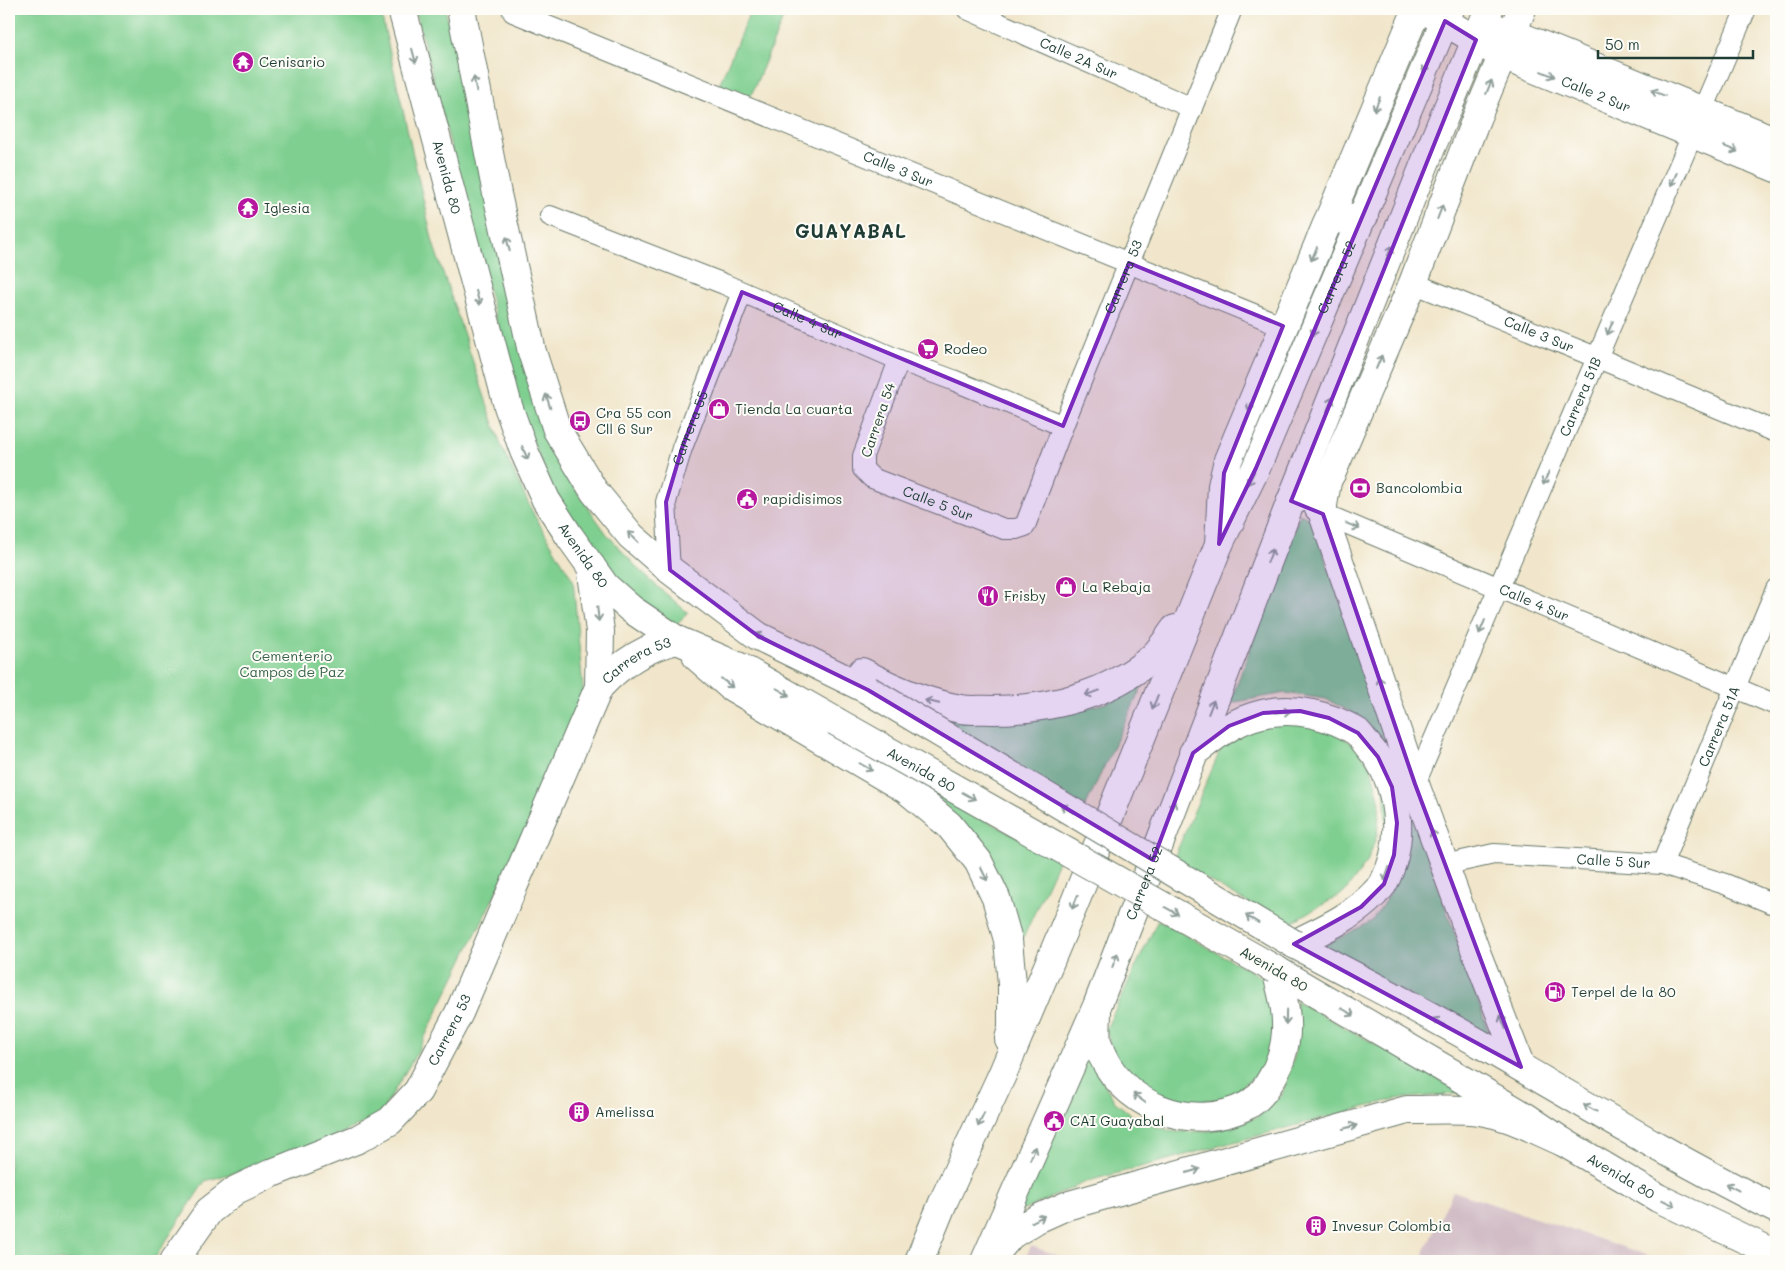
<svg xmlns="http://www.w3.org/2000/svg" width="1785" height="1270" viewBox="0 0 1785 1270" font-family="Mali,sans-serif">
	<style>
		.industrial { fill: #d2bdc6 }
		.green { fill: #7fcf90; stroke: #4f8662 }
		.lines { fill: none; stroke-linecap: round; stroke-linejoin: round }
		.street-casing { stroke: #687869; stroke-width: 22 }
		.secondary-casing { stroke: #687869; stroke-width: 30 }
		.primary-casing { stroke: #687869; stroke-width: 30 }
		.street { stroke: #fff; stroke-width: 20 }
		.secondary { stroke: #fff; stroke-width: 28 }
		.primary { stroke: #fff; stroke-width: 28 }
		.primary-bridge-casing { stroke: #687869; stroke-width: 30; stroke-linecap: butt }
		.primary-bridge { stroke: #fff; stroke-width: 28 }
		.oneway { stroke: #8f9e9a }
		.marked { fill: #7b2cbf; fill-opacity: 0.2; stroke: #7b2cbf; stroke-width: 4; stroke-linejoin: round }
		.labels { text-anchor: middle; stroke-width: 4; stroke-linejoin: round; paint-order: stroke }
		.street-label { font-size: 14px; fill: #1f3d34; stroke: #fdfcf7 }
		.poi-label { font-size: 14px; fill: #1f3d34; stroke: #fdfcf7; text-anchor: start }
		.park-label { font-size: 14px; fill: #37624b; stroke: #fdfcf7 }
		.district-label { font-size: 19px; font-weight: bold; letter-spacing: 1px; fill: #1f3d34; stroke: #fdfcf7 }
	</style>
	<rect width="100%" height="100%" fill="#fdfcf7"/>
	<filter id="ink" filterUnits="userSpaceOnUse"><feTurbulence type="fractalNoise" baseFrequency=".02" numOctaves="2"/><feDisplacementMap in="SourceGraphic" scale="10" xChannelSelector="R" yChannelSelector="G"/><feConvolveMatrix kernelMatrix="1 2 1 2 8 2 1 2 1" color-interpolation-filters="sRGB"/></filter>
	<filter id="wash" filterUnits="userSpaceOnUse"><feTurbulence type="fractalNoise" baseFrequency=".0096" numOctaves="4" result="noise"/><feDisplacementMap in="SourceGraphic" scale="20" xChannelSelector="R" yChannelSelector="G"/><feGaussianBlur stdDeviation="1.12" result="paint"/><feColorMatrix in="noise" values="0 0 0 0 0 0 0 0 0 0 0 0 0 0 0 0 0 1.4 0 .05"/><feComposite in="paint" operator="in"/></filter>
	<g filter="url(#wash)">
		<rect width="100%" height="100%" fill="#f1e6cb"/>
		<path class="industrial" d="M1453,1191l212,70h-245z
			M1031,1246l42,15h-49z"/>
		<path class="green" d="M9,9h371l53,234 69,205 32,67 39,65 11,120 -14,42 -152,309 -39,65 -89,41 -85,24 -52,80h-144z
			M415,9h30l78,344 30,89 18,41 35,50 35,39 47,41 -13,12 -71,-56 -45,-64 -40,-98z
			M751,9h36l-37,89 -31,-13z
			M1300,514l12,6 180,522 -170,-95 50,-26 19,-29 -10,-150 -17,-23 -38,-20 -41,-6 -55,10z
			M1143,684l-58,123 -168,-96 146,3 43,-11z
			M1291,719l39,10 24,16 17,22 9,36 -3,32 -10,27 -23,31 -58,32 -113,-65 53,-123z
			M932,792l127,67 -36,79 -20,-56 -22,-37z
			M1158,920l114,63 3,63 -19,30 -30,23 -36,2 -33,-5 -27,-16 -17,-25 -7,-26z
			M1296,1001l169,92 -70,6 -307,82 -80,36 79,-163 28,48 26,20 34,10 36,-1 47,-14 24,-22 13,-40z"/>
	</g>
	<g filter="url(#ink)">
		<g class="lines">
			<g class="street-casing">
				<g id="street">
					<path id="s1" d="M967,9l225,99"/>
					<path id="s2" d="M513,12l770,314"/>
					<path id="s3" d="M550,216l174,68 175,76 54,20 110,46"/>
					<path id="s4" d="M1413,283l185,75 178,74"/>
					<path id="s5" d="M899,360l-36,96v13l9,9 132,51h12l9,-3 38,-100 169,-417"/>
					<path id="s6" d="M1315,510l461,195"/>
					<path id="s7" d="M670,570l-4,-68 16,-54 60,-156"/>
					<path id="s8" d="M1415,784l331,-775"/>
					<path id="s9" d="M1662,864l114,-275"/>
					<path id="s10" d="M1444,865l50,-11 168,10 63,20 51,21"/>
				</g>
			</g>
			<g class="secondary-casing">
				<g id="secondary">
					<path id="s11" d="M1425,10l78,46 273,112"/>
					<path d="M1495,28l17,5 264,108"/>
					<path d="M1291,501c19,-6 32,-11 41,-29l81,-189 63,-164 46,-110"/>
					<path d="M1219,544l3,-58 6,-26 189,-451"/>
					<path d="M591,566l9,65 -1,56"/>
					<path id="s12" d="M174,1261l35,-50 27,-21 36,-17 86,-34 32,-18 28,-30 41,-78 140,-326c22,-24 46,-40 78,-47"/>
				</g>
			</g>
			<g class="primary-casing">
				<g id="primary">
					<path id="s13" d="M402,9l106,397 16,45 22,49 24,37 35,49 26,23 46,31 63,27 95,54"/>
					<path d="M461,9l36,185 27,121 8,37 25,78 37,61 37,45 39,34 88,66 110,54"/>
					<path d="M1328,221l36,-5"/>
					<path d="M1327,482l-4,23v9l92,270 61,168 45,115"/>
					<path d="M697,657l33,29 177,104 42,35 29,36 18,37 12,42 4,44v44l-3,11"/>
					<path d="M862,672c31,17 63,31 99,37 10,2 21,0 31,1 57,0 118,-15 162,-54 8,-8 15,-19 21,-27"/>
					<path d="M1193,753c24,-18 40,-32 69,-39 30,-8 69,1 95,18 4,4 8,10 12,15 31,35 37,94 15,135 -2,5 -7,8 -10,12 -22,23 -52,36 -80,50"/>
					<path d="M1294,944c63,34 128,66 190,102 97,56 192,114 292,163"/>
					<path id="s14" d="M1276,970l186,109 64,38 37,25 95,56 118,56"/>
					<path d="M1097,1011c0,11 -2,25 1,34 20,60 94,90 150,60 20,-12 34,-43 37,-64 4,-25 -3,-48 -9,-71"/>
					<path d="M993,1256l18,-21 26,-16 29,-13 341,-96c24,0 49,-2 73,1 29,4 57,20 83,31"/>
					<path id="s15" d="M919,1261l25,-61 58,-125 73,-173 144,-358 37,-76 194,-459"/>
					<path id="s16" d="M985,1261l112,-255 194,-505 140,-353 58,-139"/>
				</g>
			</g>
			<use href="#street" class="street"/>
			<use href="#secondary" class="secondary"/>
			<use href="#primary" class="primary"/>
			<g class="primary-bridge-casing">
				<g id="primary-bridge">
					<path d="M868,690l426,254"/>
					<path id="s17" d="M835,721l441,249"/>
				</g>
			</g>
			<use href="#primary-bridge" class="primary-bridge"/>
		</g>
		<defs><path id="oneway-shaft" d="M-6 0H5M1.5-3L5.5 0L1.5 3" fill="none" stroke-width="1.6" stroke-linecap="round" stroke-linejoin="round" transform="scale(1.25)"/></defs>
		<g class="oneway">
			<use href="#oneway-shaft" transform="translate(414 56) rotate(75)"/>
			<use href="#oneway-shaft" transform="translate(1426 66) rotate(113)"/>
			<use href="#oneway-shaft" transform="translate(1548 74) rotate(22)"/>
			<use href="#oneway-shaft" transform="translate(475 84) rotate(-101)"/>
			<use href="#oneway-shaft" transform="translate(1489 87) rotate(-68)"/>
			<use href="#oneway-shaft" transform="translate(1658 93) rotate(-158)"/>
			<use href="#oneway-shaft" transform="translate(1377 104) rotate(113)"/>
			<use href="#oneway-shaft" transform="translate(1731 149) rotate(22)"/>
			<use href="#oneway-shaft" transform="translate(1674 179) rotate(113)"/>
			<use href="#oneway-shaft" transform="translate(1440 212) rotate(-69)"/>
			<use href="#oneway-shaft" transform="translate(508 244) rotate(-103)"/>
			<use href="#oneway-shaft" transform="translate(1389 253) rotate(-68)"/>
			<use href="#oneway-shaft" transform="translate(1314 254) rotate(113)"/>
			<use href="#oneway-shaft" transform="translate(478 298) rotate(75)"/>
			<use href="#oneway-shaft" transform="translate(1610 328) rotate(113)"/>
			<use href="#oneway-shaft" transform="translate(1315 329) rotate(113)"/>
			<use href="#oneway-shaft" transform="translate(1379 362) rotate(-67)"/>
			<use href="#oneway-shaft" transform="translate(548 401) rotate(-108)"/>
			<use href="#oneway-shaft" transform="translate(1251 404) rotate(112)"/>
			<use href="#oneway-shaft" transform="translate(1330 404) rotate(-68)"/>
			<use href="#oneway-shaft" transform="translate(525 453) rotate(67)"/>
			<use href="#oneway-shaft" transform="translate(1251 478) rotate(116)"/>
			<use href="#oneway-shaft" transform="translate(1546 478) rotate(113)"/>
			<use href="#oneway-shaft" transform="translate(1353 526) rotate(23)"/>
			<use href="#oneway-shaft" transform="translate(633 537) rotate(-136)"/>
			<use href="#oneway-shaft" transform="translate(1270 556) rotate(-69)"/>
			<use href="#oneway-shaft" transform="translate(598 614) rotate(84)"/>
			<use href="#oneway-shaft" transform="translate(1482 627) rotate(113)"/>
			<use href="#oneway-shaft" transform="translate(762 637) rotate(-151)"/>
			<use href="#oneway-shaft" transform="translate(727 683) rotate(38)"/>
			<use href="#oneway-shaft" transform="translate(1381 684) rotate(-109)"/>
			<use href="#oneway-shaft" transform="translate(783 692) rotate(30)"/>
			<use href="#oneway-shaft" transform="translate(1092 693) rotate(160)"/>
			<use href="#oneway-shaft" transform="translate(932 702) rotate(-166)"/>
			<use href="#oneway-shaft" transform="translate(1155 702) rotate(112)"/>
			<use href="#oneway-shaft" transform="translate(1211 707) rotate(-69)"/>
			<use href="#oneway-shaft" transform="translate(1283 712) rotate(-4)"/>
			<use href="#oneway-shaft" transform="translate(866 767) rotate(30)"/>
			<use href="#oneway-shaft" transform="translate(969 796) rotate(29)"/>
			<use href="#oneway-shaft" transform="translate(1172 808) rotate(-69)"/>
			<use href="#oneway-shaft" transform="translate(1067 809) rotate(-149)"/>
			<use href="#oneway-shaft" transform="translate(1434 837) rotate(-110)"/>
			<use href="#oneway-shaft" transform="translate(984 874) rotate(64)"/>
			<use href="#oneway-shaft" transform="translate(1387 874) rotate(109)"/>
			<use href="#oneway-shaft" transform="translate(1075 902) rotate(112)"/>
			<use href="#oneway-shaft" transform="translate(1172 911) rotate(29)"/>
			<use href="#oneway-shaft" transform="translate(1252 919) rotate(-149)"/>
			<use href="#oneway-shaft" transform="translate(1115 960) rotate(-69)"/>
			<use href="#oneway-shaft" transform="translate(1348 1012) rotate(30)"/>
			<use href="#oneway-shaft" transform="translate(1286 1017) rotate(91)"/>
			<use href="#oneway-shaft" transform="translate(1439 1022) rotate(-152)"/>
			<use href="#oneway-shaft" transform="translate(1503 1022) rotate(-111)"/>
			<use href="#oneway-shaft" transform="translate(1139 1098) rotate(-143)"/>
			<use href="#oneway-shaft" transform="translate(1590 1108) rotate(-151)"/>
			<use href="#oneway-shaft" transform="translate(981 1120) rotate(115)"/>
			<use href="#oneway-shaft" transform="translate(1350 1127) rotate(-16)"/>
			<use href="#oneway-shaft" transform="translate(1033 1153) rotate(-66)"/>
			<use href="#oneway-shaft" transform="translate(1193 1171) rotate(-16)"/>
			<use href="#oneway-shaft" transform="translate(1732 1187) rotate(-152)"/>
			<use href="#oneway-shaft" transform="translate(1669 1203) rotate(25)"/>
			<use href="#oneway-shaft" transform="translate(1038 1219) rotate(-27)"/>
		</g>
	</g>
	<path class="marked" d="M1445,21l31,19 -185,461 32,13 92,270 106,283 -227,-123 67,-37 23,-23 10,-29 3,-32 -5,-36 -14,-30 -20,-24 -29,-15 -29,-7 -37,2 -34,13 -36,27 -40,107 -285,-170 -110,-54 -88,-66 -4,-68 16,-54 60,-156 321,134 66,-163 154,63 -59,147 -5,71 37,-76z"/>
	<defs>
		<g id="temple-disc" transform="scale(1.125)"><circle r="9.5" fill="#b5179e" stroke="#fdfcf7"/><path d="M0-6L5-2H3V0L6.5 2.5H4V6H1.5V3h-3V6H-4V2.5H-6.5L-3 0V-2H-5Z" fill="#fff"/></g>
		<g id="supermarket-disc" transform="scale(1.125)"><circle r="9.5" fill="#b5179e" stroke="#fdfcf7"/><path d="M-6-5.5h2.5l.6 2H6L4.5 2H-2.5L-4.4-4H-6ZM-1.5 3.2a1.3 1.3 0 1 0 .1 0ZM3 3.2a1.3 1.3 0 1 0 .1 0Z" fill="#fff"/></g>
		<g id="shop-disc" transform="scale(1.125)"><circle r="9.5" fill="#b5179e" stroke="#fdfcf7"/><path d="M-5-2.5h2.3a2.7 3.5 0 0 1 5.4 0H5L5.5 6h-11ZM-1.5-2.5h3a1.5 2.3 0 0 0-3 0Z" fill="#fff"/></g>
		<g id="bus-disc" transform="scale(1.125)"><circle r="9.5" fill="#b5179e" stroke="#fdfcf7"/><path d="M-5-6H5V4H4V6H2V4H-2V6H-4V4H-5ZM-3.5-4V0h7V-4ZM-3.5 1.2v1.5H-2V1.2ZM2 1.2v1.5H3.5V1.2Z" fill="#fff"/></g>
		<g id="bank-disc" transform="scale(1.125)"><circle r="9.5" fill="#b5179e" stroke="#fdfcf7"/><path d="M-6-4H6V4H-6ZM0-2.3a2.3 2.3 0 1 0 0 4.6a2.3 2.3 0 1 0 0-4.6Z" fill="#fff"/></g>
		<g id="civic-disc" transform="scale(1.125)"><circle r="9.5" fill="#b5179e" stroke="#fdfcf7"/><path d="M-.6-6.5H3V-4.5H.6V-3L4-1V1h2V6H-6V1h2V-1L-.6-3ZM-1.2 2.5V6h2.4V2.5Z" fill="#fff"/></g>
		<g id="restaurant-disc" transform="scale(1.125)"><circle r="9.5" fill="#b5179e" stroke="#fdfcf7"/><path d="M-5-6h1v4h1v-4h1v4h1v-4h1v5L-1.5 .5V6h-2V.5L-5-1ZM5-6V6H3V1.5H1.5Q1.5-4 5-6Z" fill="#fff"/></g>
		<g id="fuel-disc" transform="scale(1.125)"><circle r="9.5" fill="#b5179e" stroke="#fdfcf7"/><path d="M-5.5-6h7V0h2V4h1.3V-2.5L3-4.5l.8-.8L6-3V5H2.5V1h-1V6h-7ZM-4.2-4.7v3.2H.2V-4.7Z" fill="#fff"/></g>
		<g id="building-disc" transform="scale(1.125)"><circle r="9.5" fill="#b5179e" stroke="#fdfcf7"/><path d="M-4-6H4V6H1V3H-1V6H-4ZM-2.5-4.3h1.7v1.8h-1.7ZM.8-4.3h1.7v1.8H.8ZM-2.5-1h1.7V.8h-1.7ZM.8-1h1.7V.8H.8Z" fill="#fff"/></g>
	</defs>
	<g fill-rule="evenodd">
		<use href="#temple-disc" x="243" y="62"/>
		<use href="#temple-disc" x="248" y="208"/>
		<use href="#supermarket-disc" x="928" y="349"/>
		<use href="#shop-disc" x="719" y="409"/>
		<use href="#bus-disc" x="580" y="421"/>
		<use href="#bank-disc" x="1360" y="488"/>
		<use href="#civic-disc" x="747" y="499"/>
		<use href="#shop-disc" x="1066" y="587"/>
		<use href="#restaurant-disc" x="988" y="596"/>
		<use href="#fuel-disc" x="1555" y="992"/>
		<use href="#building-disc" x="579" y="1112"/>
		<use href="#civic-disc" x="1054" y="1121"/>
		<use href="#building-disc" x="1316" y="1226"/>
	</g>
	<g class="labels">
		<g class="street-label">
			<text dy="5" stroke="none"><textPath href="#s1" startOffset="122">Calle 2A Sur</textPath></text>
			<text dy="5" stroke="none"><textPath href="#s11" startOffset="191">Calle 2 Sur</textPath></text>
			<text dy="5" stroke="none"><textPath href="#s2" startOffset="416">Calle 3 Sur</textPath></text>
			<text dy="5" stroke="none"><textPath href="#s13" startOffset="174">Avenida 80</textPath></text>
			<text dy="5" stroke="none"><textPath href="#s5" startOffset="559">Carrera 53</textPath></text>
			<text dy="5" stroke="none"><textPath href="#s15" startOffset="1069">Carrera 52</textPath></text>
			<text dy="5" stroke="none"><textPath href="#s3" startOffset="278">Calle 4 Sur</textPath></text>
			<text dy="5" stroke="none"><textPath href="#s4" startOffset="136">Calle 3 Sur</textPath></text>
			<text dy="5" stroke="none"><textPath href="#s8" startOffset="421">Carrera 51B</textPath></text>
			<text transform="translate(878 420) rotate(-71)" y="5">Carrera 54</text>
			<text dy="5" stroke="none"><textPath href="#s7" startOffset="146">Carrera 55</textPath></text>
			<text dy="5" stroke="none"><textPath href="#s5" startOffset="199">Calle 5 Sur</textPath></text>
			<text dy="5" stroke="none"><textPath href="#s13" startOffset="579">Avenida 80</textPath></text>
			<text dy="5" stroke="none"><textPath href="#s6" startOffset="238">Calle 4 Sur</textPath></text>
			<text dy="5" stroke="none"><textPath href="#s12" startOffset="795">Carrera 53</textPath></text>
			<text dy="5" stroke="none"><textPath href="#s9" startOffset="149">Carrera 51A</textPath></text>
			<text dy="5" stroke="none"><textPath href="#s17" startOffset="99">Avenida 80</textPath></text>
			<text dy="5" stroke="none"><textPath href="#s10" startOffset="171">Calle 5 Sur</textPath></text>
			<text dy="5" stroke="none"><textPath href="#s16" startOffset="410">Carrera 52</textPath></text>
			<text transform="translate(1274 969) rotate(30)" y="5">Avenida 80</text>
			<text dy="5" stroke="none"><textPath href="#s12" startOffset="374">Carrera 53</textPath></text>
			<text dy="5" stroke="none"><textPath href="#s14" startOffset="402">Avenida 80</textPath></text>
		</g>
		<g class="poi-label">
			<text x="259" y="67">Cenisario</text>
			<text x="264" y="213">Iglesia</text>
			<text x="944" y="354">Rodeo</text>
			<text x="735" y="414">Tienda La cuarta</text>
			<text x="596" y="418">Cra 55 con<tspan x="596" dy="16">Cll 6 Sur</tspan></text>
			<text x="1376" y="493">Bancolombia</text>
			<text x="763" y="504">rapidisimos</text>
			<text x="1082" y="592">La Rebaja</text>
			<text x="1004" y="601">Frisby</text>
			<text x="1571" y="997">Terpel de la 80</text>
			<text x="595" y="1117">Amelissa</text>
			<text x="1070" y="1126">CAI Guayabal</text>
			<text x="1332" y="1231">Invesur Colombia</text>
		</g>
		<g class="park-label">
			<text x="292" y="661">Cementerio<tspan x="292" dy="16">Campos de Paz</tspan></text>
		</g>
		<g class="district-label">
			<text x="851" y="238">GUAYABAL</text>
		</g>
	</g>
	<rect width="1785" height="1270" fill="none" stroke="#fdfcf7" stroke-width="30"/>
	<path d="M1598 50v8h155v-8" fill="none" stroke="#1f3d34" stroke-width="2.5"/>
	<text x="1605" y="50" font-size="15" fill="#1f3d34" stroke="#fdfcf7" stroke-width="4" paint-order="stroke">50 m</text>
</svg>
